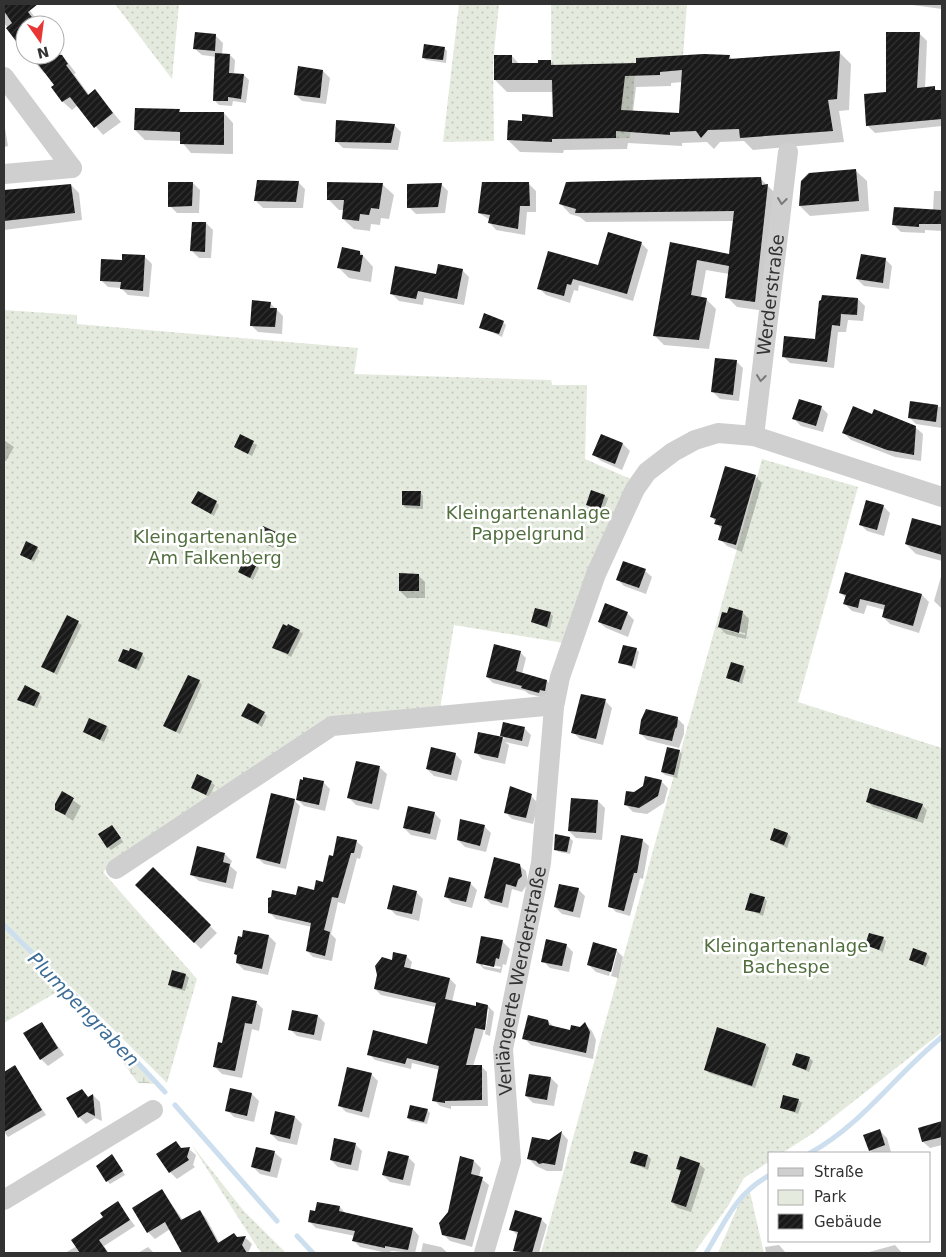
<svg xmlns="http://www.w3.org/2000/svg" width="946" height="1257" viewBox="0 0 946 1257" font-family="'DejaVu Sans',sans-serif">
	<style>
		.green { fill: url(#green-dots) }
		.wetland { fill: url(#wetland-marsh) }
		.shadow { fill: #0003; fill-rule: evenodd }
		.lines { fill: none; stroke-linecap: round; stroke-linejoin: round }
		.stream { stroke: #cddfee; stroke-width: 5 }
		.building { fill: url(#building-hatch); fill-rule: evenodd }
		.minor { stroke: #cfcfcf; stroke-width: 20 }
		.oneway { stroke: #797979 }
		.labels { text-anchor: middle; stroke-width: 5; stroke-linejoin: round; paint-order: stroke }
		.street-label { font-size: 18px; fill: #323232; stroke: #fff }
		.park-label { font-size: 18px; fill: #516f3e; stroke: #fff }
		.water-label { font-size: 19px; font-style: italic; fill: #3d6d97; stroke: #fff }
	</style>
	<defs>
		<pattern id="green-dots" width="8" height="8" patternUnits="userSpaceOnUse" patternTransform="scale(1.25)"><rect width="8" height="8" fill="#e4ebde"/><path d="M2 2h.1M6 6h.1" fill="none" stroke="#c4cabf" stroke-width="1.8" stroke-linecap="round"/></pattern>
		<pattern id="wetland-marsh" width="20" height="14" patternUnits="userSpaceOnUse" patternTransform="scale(1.25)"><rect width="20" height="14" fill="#e4ebde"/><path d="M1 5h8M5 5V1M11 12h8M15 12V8" fill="none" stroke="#c4cabf"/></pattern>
		<pattern id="building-hatch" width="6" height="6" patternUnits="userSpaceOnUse" patternTransform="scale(1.25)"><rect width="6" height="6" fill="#191919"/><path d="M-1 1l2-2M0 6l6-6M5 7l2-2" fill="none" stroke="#323232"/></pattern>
	</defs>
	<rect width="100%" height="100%" fill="#fff"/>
	<path class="green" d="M115,4h64l-7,75z
		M459,4h40l-6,58 1,79 -51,1z
		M551,4h136l-4,52 -47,2 -6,80 -78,1z
		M4,310l73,5v9l281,24 -4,26 197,6 1,5h35l-2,74 48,21 -69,163 -110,-18 -14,84 -99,7 -214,136 -24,20 94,107 -30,104 -98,-98 -65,38z
		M762,459l96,28 -60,215 144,46v284l-130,102 -30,19h-12v8l-26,17 -16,28 -34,47h-153z
		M191,1144l52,66 43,43h-25z
		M749,1188l15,65h-46l23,-54z"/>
	<path class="wetland" d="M69,989l89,95 -20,-1z"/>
	<path class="shadow" d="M4,4h21l12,16 -2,1 3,4h-13v26l-21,-28z
		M905,4h37v5z
		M919,33l8,8 -2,48 9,-1 4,3h4v35l-67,7 -8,-8z
		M216,36l7,7 -1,12h8l5,5 -1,15h10l5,5 -3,23 -13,-2 -1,5 -13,-1 -5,-5 3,-43 -15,-2 -7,-6z
		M55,46l21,27 -2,1 16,22 5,-5 26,31 -18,13 -25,-30 -6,5 -9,-8 -10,-15 3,-2 -10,-13 -2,1 -16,-18h27z
		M444,48l3,3 -1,12 -20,-3 -3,-3z
		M839,52l12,12 -2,46 -10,1 5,31 -91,8 -9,-9 -24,1 -6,7 -7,-7 -25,1v3l-54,-3 -1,6 -63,1 -1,3 -43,-1 -12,-12 16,-17 30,-5v-26h-47l-12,-12 17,-24 8,9 19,-1 11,-3 5,5 82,-2 92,-8 4,4zM683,82l-3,33 -47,-3 3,-25 35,-1v-3z
		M323,71l7,7 -4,26 -24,-3 -7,-7z
		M179,110l3,3h42l9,10v31l-42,-1 -10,-12 -36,-1 -10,-10z
		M4,122l4,24 -4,1z
		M394,125l7,7 -3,18 -55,-2 -7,-7z
		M856,171l11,10 2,30 -59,5 -10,-10z
		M760,178l17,17 -12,116 -28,-4 -10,-10 2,-23 -23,-4 -5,28 5,1 10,10 -7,40 -45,-4 -10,-10 17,-92 60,12 3,-34 -148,1 -6,-5 -10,-3 -9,-10z
		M298,182l7,7 -2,19h-40l-7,-7z
		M193,183l7,7 -1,23h-22l-7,-7z
		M328,183l55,2 11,10 -5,24 -8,-1 -1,7 -9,-1 -1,7 -16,-2 -11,-10 1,-9h-5l-11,-11z
		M441,184l7,7 -3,22 -29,1 -7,-7z
		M529,184l7,7v21h-9l-2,23 -29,-5 -6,-7v-3l-11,-7z
		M71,185l8,8 3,27 -78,10v-37z
		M934,191h8v40l-17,-1v3l-24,-1 -7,-7 39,-14z
		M206,223l7,7 -2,28h-12l-7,-7z
		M641,243l7,7 -15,51 -54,-16 -1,6 -4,-1 -4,13 -24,-8 -7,-7 60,-21z
		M360,252l13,15 -2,15 -22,-4 -11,-11z
		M145,257l7,7 -3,33 -21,-2 -7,-7 -13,-1 -7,-7 22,-19z
		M885,259l7,7 -3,23 -25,-3 -7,-7z
		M462,270l7,7 -5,28 -40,-7 -1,7 -24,-4 -7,-7 45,-19z
		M858,299l7,7 -2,15 -15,-1 -2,12h-8l-4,36 -44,-5 -7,-7 34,-15 3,-39z
		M270,303l13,13 -1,18 -24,-2 -7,-7z
		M503,322l3,3 -4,12 -21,-10z
		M736,361l7,7 -4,33 -19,-2 -7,-7z
		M911,403l31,4v21l-26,-4 -7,-7z
		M821,407l7,7 -5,18 -22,-6 -7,-7z
		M873,415l42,12 8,7 -2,27 -26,-4 -44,-17 -7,-7z
		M241,436l16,9 -5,11 -17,-9z
		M601,436l22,8 7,7 -8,19 -21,-9 -7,-6z
		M4,440l10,7 -8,14h-2z
		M755,476l7,7 -20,69 -15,-6 -7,-7 2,-9 -11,-14z
		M420,492l3,4v13l-17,-1 -3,-3z
		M605,496l3,3 -5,13 -15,-7z
		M216,502l3,3 -5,11 -22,-13z
		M883,506l7,7 -6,23 -17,-5 -7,-7z
		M913,520l29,9v32l-26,-7 -10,-10z
		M275,533l4,3 -6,12 -15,-8z
		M37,548l3,3 -6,11 -13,-8z
		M624,562l21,9 7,6 -6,17 -22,-8 -7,-7z
		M256,565l3,3 -6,12 -13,-8z
		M942,573v36l-8,-8z
		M418,575l7,7v16h-18l-7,-7z
		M841,593l81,2 7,7 -10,31 -29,-9 -7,-7 2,-7 -18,-5 -3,9 -12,-3 -7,-7 1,-6z
		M742,612l7,7 -3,20 -20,-5 -7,-7 9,-13zM726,628l19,5v2l-19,-5z
		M550,613l3,3 -3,13 -18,-7z
		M627,613l7,7 -6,17 -22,-9 -7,-6z
		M67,617l15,8 -25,50 -14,-9z
		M299,631l4,3 -12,23 -17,-9z
		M636,649l3,3 -4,17 -15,-7z
		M520,652l6,6 -4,16 25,7 6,6 -2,10 -5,-2 -1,3 -16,-4 -4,-3 -32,-8 -6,-6z
		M142,654l3,4 -6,13 -20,-11z
		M743,667l3,3 -4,14 -14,-6z
		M199,681l3,4 -22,49 -12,-6 -3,-3z
		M39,694l3,3 -5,11 -18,-8z
		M605,701l7,7 -9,37 -23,-6 -7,-7z
		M264,713l3,3 -5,11 -19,-11z
		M677,718l7,7v9l-5,14 -32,-8 -7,-7z
		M106,727l3,3 -5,12 -20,-10z
		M524,728l7,7 -3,12 -23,-5 4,3 -4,19 -23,-5 -7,-7 4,-19 26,6 -4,-4z
		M679,751l3,3 -5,24 -12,-3 -3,-3z
		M455,754l7,7 -5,20 -23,-5 -7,-7z
		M357,762l23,6 7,6 -8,36 -23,-5 -7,-7z
		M198,776l17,9 -6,12 -17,-9z
		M661,781l7,7 -4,15 -17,11 -14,-2 -7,-7 9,-12z
		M323,782l7,7 -5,22 -21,-5 -7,-7z
		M63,793l18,13 -8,15 -17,-12z
		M531,796l7,7 -5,21 -21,-5 -7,-7z
		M294,800l6,6 -14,63 -22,-5 -6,-6z
		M598,801l7,7 -3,32 -26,-2 -7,-7z
		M868,802l54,3 5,5 -4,13 -50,-16z
		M434,813l7,7 -5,20 -25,-5 -7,-7z
		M484,826l7,7 -5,19 -21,-5 -7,-7z
		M115,829l8,13 -12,8 -3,-3z
		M788,834l3,3 -4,11 -16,-8z
		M570,838l3,3 -3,13 -11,-2 -4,-3z
		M642,840l7,6 -6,33 -3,-1 -10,38 -14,-4 -6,-6z
		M356,841l7,6 -3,12 -3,-1 -12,46 -7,-2 -7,32 5,5 -4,22 -19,-4 -6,-6 5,-24 -36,-8 -7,-7v-12l5,-9 23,6 18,-6z
		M225,854l7,7 -2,5 7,6 -4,17 -34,-8 -7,-6z
		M519,865l7,6 2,12 -6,9 -10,-3 -4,19 -17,-4 -6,-6z
		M153,869l64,64 -16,16 -64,-64z
		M470,883l7,7 -5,18 -20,-5 -7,-7z
		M578,889l7,7 -5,22 -18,-4 -7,-7z
		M416,892l7,7 -4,22 -23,-6 -7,-7z
		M764,898l3,3 -4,15 -16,-7z
		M244,931l25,5 7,7 -8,32 -24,-5 -7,-7 1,-6 -3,-3z
		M482,937l21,5 7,7 -4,16 -3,-1 -2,9 -17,-4 -7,-7zM483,963l18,4 -1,2 -17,-3z
		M883,938l3,3 -3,11 -16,-7z
		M566,945l7,7 -4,20 -19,-4 -7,-7z
		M616,950l7,7 -5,21 -7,-2 6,-23h-2l-6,23 -13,-4 -7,-7z
		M927,954l3,3 -4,10 -15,-7z
		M406,956l6,6 -2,8 40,9 6,6 -4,17 25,5 11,-1 6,6 -4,24 -5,-2 4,-25h-2l-4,25 -10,32h8l6,6 1,34h-37v3l-11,-3 -6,-6 6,-30 -28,-7 -1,6 -36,-9 -6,-6 59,-9 8,-38 -55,-12 -6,-6 18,-28z
		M186,975l3,3 -4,13 -13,-3 -3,-3z
		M256,1002l7,7 -4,22 -7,-2 -10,49 -20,-4 -7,-7 8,-23z
		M293,1011l25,5 7,7 -4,18 -24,-5 -7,-7z
		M548,1021l7,7 16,4 14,-8 7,7 4,9 -3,19 -62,-14 -7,-7z
		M42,1023l22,32 -16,11 -7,-7z
		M766,1045l3,3 -14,40 -46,-15 -3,-3z
		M809,1058l4,3 -4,11 -16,-7z
		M15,1067l31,48 -38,22 -4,-5v-29l11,-6 -11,-23z
		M371,1074l7,7 -9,37 -23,-6 -6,-6z
		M551,1078l7,7 -4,21 -21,-3 -7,-7z
		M231,1089l21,5 7,7 -5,21 -20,-5 -7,-7z
		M82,1090l7,8 4,-3 7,7 2,19 -7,-3 -9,6 -7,-7 -11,-18z
		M798,1100l4,3 -4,11 -17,-7z
		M427,1110l3,3 -3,11 -16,-3 -3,-3z
		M295,1117l7,7 -5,21 -19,-4 -7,-7z
		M942,1123v22l-12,3 -7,-6 -3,-13z
		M880,1131l7,7 4,14 -18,1 -3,-3z
		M562,1133l6,7 -6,31h-15l-11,-5 -7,-7z
		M176,1143l7,6h6l7,6 -3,10 2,2 -18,12 -7,-7z
		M355,1144l7,7 -4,20 -20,-4 -7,-7z
		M257,1149l18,4 7,6 -5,19 -17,-4 -7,-7z
		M112,1155l13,20 -15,9 -3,-3z
		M648,1156l3,3 -3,11 -16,-7z
		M408,1157l7,7 -5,22 -20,-4 -7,-7z
		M474,1161l7,7 -2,9 10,8 -17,62 -22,-6 -7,-7 -2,-14 8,-8z
		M699,1164l6,5 -14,43 -13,-4 -6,-6 10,-29 -5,-4z
		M162,1191l21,29 17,-9 6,7 14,26 26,-6 6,6 -4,9h-63l-15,-24 -15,10 -7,-7z
		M118,1203l17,23 -31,20 5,7h-44l12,-7z
		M340,1207l6,7 67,15 6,7 -4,17 -23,-2 -5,2 -27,-6 -6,-6 1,-5 -39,-8 -6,-6z
		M541,1219l6,6 -8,28h-22l-3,-2 4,-15 -7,-7z
		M423,1243l18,4 7,6h-27z
		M779,1245l7,8h-20l-1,-6z
		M895,1245l7,8h-33v-1z
		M148,1247l6,6h-16z"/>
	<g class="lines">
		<path class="stream" d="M4,925l65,64 96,103
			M175,1105l102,116
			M810,1153c52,-28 87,-80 132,-116
			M297,1236l16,17
			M706,1253c20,-32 29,-59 64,-78"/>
	</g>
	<path class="building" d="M4,4h34l-10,8 10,13h-13v28l-19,-25 6,-5 -8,-12z
		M195,32l21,2 -1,17 -22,-2z
		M886,32h34l-3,56 18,-2v4h7v29l-76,7 -2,-32 22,-2z
		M424,44l21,3 -2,13 -21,-2z
		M840,51l-3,48 -9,1 5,31 -93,7 -1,-9 -31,1 -7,8 -5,-7 -26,1v3l-54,-4v7l-64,1v3l-45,-2 1,-20 14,1v-7l31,3 -1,-37h-58v-25h18v8h26v-3h13v5l85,-2v-5l68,-4 26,1 -1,4zM682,70l-3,43 -58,-3 4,-34 35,-1v-3z
		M215,53l15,1 -1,19 15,1 -3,25 -13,-2v4h-15z
		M31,55h31l6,9 -2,1 22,30 7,-6 18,24 -19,15 -24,-31 -8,5 -11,-15 3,-2z
		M298,66l25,4 -3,28 -26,-3z
		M135,108l45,1 -1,3h45v33l-44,-1v-12l-46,-2z
		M336,120l59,4 -4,19 -56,-1z
		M856,169l3,32 -60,5 2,-25 8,-8z
		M761,177l1,8 6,-1 -13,118 -30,-4 4,-32 -32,-6 -6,35 16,3 -8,42 -46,-4 17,-94 59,12 5,-43 -159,2 1,-4 -17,-5 7,-22z
		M257,180l42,1 -3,21 -42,-1z
		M168,182h25l-1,24 -24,1z
		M327,182l56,1 -4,26 -8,-1 -2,7 -9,-1 -1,7 -17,-2 2,-19h-17z
		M482,182h47l1,24h-10l-2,23 -30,-6 2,-8 -12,-2z
		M442,183l-4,24 -31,1v-24z
		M71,184l4,29 -71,8v-31z
		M894,207l48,3v14h-23v3l-27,-2z
		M192,222h14l-1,30 -15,-1z
		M608,232l34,10 -15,52 -54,-15 -2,6 -4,-1 -3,12 -27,-7 11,-38 50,14z
		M342,247l18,4v4h3l-3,17 -23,-4z
		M122,254l23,1 -2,36 -23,-2 1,-7 -21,-1 1,-22 21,1z
		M861,254l25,4 -3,25 -27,-4z
		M438,264l25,5 -6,30 -39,-8 -2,8 -26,-5 5,-28 41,8z
		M822,295l36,3 -1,17 -16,-1 -1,12 -8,-1 -5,37 -45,-5 2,-21 31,3 4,-38 2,-1z
		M252,300l19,2 -1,6h7l-2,19 -25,-1z
		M484,313l20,8 -5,13 -20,-6z
		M715,358l22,2 -4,35 -22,-3z
		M799,399l23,7 -6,20 -24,-7z
		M910,401l28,4 -2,17 -28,-4z
		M853,406l19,8 2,-5 42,17 -2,29 -27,-5 -45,-17z
		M240,434l14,7 -6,13 -14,-7z
		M601,434l22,9 -8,21 -23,-9z
		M725,466l31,9 -20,70 -18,-5 4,-14 -8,-2 2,-5 -6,-2z
		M591,490l14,5 -5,15 -14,-5z
		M198,491l19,10 -6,13 -20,-11z
		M402,491h19l-1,15 -18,-1z
		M866,500l18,5 -7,25 -18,-5z
		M912,518l30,8v29l-37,-11z
		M263,526l13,6 -6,14 -13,-6z
		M26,541l12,6 -7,13 -11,-5z
		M245,558l12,6 -7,14 -12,-6z
		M623,561l23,8 -7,19 -23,-8z
		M845,572l77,22 -9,32 -31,-9 3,-12 -25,-6 -2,9 -15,-4 3,-9 -7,-2z
		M399,573l20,1v17h-20z
		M605,603l23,9 -7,18 -23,-8z
		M729,607l14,4 -4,22 -21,-6 4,-15 5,1z
		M535,608l16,4 -4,15 -16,-5z
		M67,615l12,6 -25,52 -13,-6z
		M283,624l4,2 1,-2 12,6 -12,24 -16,-6z
		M494,644l27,7 -5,20 31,9 -2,11 -5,-1 -1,3 -18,-5 1,-2 -36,-9z
		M623,645l14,3 -5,18 -14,-3z
		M130,648l13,5 -7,16 -18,-8 5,-12 6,2z
		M731,662l13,4 -5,16 -13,-4z
		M188,675l12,5 -24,52 -13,-6z
		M25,685l15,8 -6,13 -17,-6z
		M581,694l25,5 -10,40 -25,-6z
		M248,703l17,9 -7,12 -17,-8z
		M646,709l32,8 -1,10 -2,2 -3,12 -33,-7 2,-14z
		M89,718l18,8 -7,14 -17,-8z
		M503,722l22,5 -3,14 -22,-5z
		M478,732l25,5 -5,21 -24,-5z
		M431,747l25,6 -5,22 -25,-6z
		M667,747l13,3 -6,25 -13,-3z
		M356,761l24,5 -8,38 -25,-6z
		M197,774l15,7 -6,14 -15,-7z
		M645,776l17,4 -4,16 -19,12 -15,-3 2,-14 8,1 9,-6z
		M303,777l21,4 -5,24 -23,-5 4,-21 3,1z
		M510,786l22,8 -6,24 -22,-5z
		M870,788l53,16 -6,15 -51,-17z
		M62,791l12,7 -9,17 -10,-5v-6z
		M271,793l24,6 -15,65 -24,-6z
		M571,798l27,2 -2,33 -28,-2z
		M408,806l27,6 -5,22 -27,-6z
		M460,819l25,6 -5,21 -23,-6z
		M112,825l9,13 -14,10 -9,-14z
		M774,828l14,5 -4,12 -14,-5z
		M555,834l15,3 -3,15 -13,-2z
		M621,835l22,4 -6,34h-3l-10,38 -16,-4z
		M337,836l20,4 -3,13h-3l-13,45 -6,-1 -8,33 6,2 -5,24 -19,-5 5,-28 -43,-10v-15l3,-1 1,-7 24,5 2,-9 16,4 2,-10 7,2 6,-27 4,1z
		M197,846l28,7 -2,9 7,2 -4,19 -36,-8z
		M494,857l26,7 2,12 -4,4 -2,7 -10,-3 -4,19 -18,-5z
		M153,867l58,58 -17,18 -59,-58z
		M449,877l22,5 -5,20 -22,-5z
		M559,884l20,4 -6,24 -19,-5z
		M393,885l24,6 -5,23 -25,-5z
		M750,893l15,4 -5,16 -15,-3z
		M243,930l26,5 -7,34 -26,-6 1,-8 -3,-1 4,-18 4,1z
		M869,933l15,4 -5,13 -14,-5z
		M481,936l22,4 -4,19 -3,-1 -2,9 -18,-4z
		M546,939l21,5 -5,22 -21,-4z
		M593,942l24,7 -6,23 -24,-7z
		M913,948l14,5 -4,12 -14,-5z
		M393,952l14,3 -3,12 46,11 -5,21 31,7v-4l12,3 -3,25 -10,-2 -9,37h16v35l-37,1v2l-13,-2 7,-35 -32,-8 -2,6 -38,-9 6,-25 54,14 9,-41 -62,-14 3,-14 -2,-9 7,-9 10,3z
		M172,970l14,4 -4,15 -14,-4z
		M232,996l25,5 -5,23 -7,-1 -10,48 -22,-4 5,-25 4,1z
		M292,1010l26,5 -4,20 -26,-5z
		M528,1015l20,5 1,5 21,5 1,-5 9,2 5,-5 5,10 -4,21 -64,-14z
		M42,1022l16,26 -18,12 -17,-27z
		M717,1027l49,17 -14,42 -48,-16z
		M796,1053l14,4 -4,13 -14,-5z
		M15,1065l27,45 -38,22v-60z
		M347,1067l25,6 -10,39 -24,-6z
		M529,1074l22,3 -4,23 -22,-4z
		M230,1088l22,5 -5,23 -22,-5z
		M82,1089l6,8 5,-3 2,22 -8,-4 -9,6 -12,-20z
		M783,1095l16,4 -4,13 -15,-4z
		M410,1105l18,4 -4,13 -17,-4z
		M275,1111l20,5 -5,23 -20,-5z
		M942,1121v16l-20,5 -4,-14z
		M880,1129l5,16 -16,6 -6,-16z
		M562,1131l-7,34 -12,-2 -4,1 -3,-3 -9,-2 5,-22 17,3z
		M334,1138l22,5 -5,22 -21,-5z
		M176,1141l5,7 9,-1 -3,10 2,3 -20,13 -13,-19z
		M256,1147l19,4 -5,21 -19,-5z
		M388,1151l21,5 -6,24 -21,-5z
		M634,1151l14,4 -3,12 -15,-4z
		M112,1154l11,17 -17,11 -10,-16z
		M460,1156l14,4 -3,14 12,3 -18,63 -23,-5 -3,-12 9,-11z
		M680,1156l20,7 -14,44 -15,-5 10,-32 -5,-1z
		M162,1189l19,31 19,-10 18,33 16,-10 3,4 9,-1 -4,9 5,8h-65l-17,-31 -18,11 -15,-25z
		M118,1201l12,19 -31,20 9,13h-28l-9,-13 32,-23 -3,-4z
		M317,1202l23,4 -1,5 74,17 -5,22 -23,-4v2l-33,-7 3,-10 -47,-9 2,-12 5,1z
		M515,1210l27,8 -10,35 -19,-2 5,-19 -9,-2z"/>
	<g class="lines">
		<g class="minor">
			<path d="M4,77l68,91"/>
			<path d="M4,174l68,-6"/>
			<path id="s1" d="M754,436l34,-284"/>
			<path d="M116,869l216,-143 213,-20 9,1"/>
			<path d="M4,1200l149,-90"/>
			<path id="s2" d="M484,1253l27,-92 -8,-112 38,-186 13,-156 6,-30 36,-103 39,-85 12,-17 26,-20 22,-12 23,-7 36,3 188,61"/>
		</g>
	</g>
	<defs><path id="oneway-chevron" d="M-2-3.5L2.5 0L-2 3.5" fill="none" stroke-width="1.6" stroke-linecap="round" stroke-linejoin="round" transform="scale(1.25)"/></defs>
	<g class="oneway">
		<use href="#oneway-chevron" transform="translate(782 201) rotate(97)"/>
		<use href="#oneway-chevron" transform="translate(761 378) rotate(97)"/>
	</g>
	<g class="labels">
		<g class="street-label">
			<text dy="6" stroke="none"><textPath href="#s1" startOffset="142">Werderstraße</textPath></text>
			<text dy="6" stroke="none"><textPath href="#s2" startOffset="278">Verlängerte Werderstraße</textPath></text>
		</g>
		<g class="park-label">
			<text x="528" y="519">Kleingartenanlage<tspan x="528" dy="21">Pappelgrund</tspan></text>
			<text x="215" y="543">Kleingartenanlage<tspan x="215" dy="21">Am Falkenberg</tspan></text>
			<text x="786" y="952">Kleingartenanlage<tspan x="786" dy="21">Bachespe</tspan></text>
		</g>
		<g class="water-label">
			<text transform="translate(84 1009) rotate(46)" y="7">Plumpengraben</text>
		</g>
	</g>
	<rect width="946" height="1257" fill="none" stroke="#323232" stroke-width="10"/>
	<rect x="768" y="1152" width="162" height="90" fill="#ffffff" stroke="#adadad"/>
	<rect x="778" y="1168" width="25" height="8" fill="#cfcfcf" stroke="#adadad"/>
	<text x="814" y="1177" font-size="15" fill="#323232">Straße</text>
	<rect x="778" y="1190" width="25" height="15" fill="#e4ebde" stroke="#adadad"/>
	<text x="814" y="1202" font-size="15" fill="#323232">Park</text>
	<rect x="778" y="1214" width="25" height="15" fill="url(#building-hatch)" stroke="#adadad"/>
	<text x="814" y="1227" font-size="15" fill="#323232">Gebäude</text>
	<g transform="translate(40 40) rotate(166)"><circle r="24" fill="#ffffff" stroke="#adadad"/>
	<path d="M0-4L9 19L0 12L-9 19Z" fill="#e83635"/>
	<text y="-8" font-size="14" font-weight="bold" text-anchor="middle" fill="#323232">N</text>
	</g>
</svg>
